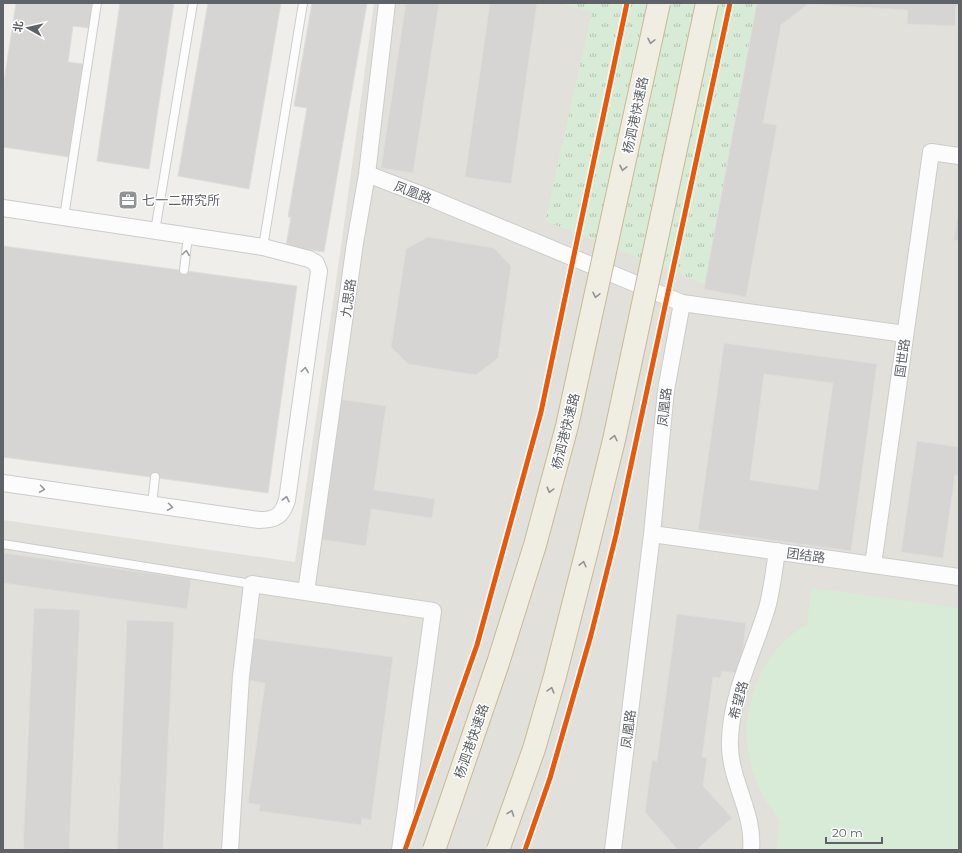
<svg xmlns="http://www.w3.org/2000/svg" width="962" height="853" viewBox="0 0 962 853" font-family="Montserrat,'Noto Sans SC',sans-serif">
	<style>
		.education { fill: #e2e0da }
		.grass { fill: url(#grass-tufts) }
		.pitch { fill: #d8ebd6 }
		.building { fill: #d6d5d3; stroke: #deddd9; fill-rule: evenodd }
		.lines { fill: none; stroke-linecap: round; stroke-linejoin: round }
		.lane-casing { stroke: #cbcccc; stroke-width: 10 }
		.street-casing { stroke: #cbcccc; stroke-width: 18 }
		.lane { stroke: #fdfcfc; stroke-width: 8 }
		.street { stroke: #fdfcfc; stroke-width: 16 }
		.highway-bridge-casing { stroke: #c8b996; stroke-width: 24; stroke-linecap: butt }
		.highway-bridge { stroke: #f0ede3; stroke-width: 22 }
		.cycleway-casing { stroke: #fff; stroke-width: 8 }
		.cycleway { stroke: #e8590c; stroke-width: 5 }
		.oneway { stroke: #929393 }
		.oneway2 { stroke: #96999c }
		.labels { text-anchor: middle; stroke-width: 3; stroke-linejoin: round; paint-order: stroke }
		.street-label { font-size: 13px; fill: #5f6368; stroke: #fff }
		.poi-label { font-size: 13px; fill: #5f6368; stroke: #fff; text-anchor: start }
	</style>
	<defs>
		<pattern id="grass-tufts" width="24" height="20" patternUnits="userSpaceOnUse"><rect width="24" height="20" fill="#d8ebd6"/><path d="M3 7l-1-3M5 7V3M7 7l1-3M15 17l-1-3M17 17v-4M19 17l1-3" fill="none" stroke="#b2c2b1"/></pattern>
	</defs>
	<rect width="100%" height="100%" fill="#efeeea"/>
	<path class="education" d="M374,3h585v847h-956v-330l292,42 45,-308z"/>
	<path class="grass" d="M558,3h199l-52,281 -160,-63 47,-209z"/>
	<path class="pitch" d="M812,588l147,20v242h-183l4,-30c-52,-58 -42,-155 27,-196z"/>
	<path class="building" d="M16,3h77l-4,25 -16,-2 -5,36 15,2 -14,93 -66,-10v-59z
		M120,3h54l-25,166 -52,-8z
		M208,3h73l-32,186 -71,-13z
		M312,3h55l-43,249 -38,-6 5,-29h-3l19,-109 -13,-2z
		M406,3h33l-26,170 -32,-5z
		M490,3h47l-26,181 -46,-7z
		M757,3h202v3h-3l-1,20 -48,-2 1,-14 -100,-6 -27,21 -18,98 14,2 -31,172 -42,-8z
		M959,206v35l-5,-1z
		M428,237l66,11 17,18 -13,92 -22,17 -68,-11 -17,-17 15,-98z
		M3,246l294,40 -29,207 -265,-36z
		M724,343l153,21 -26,187 -153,-21zM764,374l69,9 -15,107 -68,-10z
		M338,399l48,7 -12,84 61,9 -3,19 -61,-9 -5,37 -48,-7z
		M917,441l42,6v29l-4,-1 -12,83 -42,-6z
		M3,553l188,26 -4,30 -184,-26z
		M34,608l46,2 -11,240h-46z
		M677,614l69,9 -6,50 -18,-2 -2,7 -7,-1 -11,80 5,1 -4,28 29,32 -36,32h-18l-33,-38 7,-52 5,1z
		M127,620l47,2 -11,228h-46z
		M253,638l140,19 -22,163 -9,-2 -1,7 -102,-14 1,-6 -12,-2 17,-120 -18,-3z"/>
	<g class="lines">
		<g class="lane-casing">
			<path id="lane" d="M64,217l33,-214
				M155,231l38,-228
				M263,247l40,-244
				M184,270l4,-34
				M152,505l3,-28
				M3,544l249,40"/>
		</g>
		<g class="street-casing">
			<path id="street" d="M367,174l63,24 252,105 223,31
				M3,208l260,39 46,12 7,4 3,8 -32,229c-5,16 -11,20 -28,20l-256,-37
				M652,534l307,43
				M873,565l58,-413 28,4
				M306,592l49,-349 12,-69 20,-171
				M230,850l11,-174 11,-92 181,27 -33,239
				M613,850l39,-316 14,-144 16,-87
				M751,850c4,-38 -23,-71 -21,-110 1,-45 24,-89 37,-132 5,-18 7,-38 10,-57"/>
		</g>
		<use href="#lane" class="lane"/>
		<use href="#street" class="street"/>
		<g class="highway-bridge-casing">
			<path id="highway-bridge" d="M434,850l64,-187 37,-118 32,-119 92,-423
				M498,850l36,-101 21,-73 32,-126 27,-110 93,-437"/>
		</g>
		<use href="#highway-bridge" class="highway-bridge"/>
		<g class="cycleway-casing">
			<path id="cycleway" d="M405,850l72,-205 64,-233 86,-409
				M525,850l25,-72 41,-143 25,-100 114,-532"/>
		</g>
		<use href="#cycleway" class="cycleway"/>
	</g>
	<defs><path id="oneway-chevron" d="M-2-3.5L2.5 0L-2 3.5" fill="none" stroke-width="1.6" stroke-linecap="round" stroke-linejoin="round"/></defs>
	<g class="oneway">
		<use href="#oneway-chevron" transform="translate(651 41) rotate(102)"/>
		<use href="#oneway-chevron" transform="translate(623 168) rotate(102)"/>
		<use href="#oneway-chevron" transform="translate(596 295) rotate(102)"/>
		<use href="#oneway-chevron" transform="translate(614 438) rotate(-77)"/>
		<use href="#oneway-chevron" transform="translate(550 490) rotate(105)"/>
		<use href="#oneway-chevron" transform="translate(583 564) rotate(-76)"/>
		<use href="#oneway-chevron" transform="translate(551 690) rotate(-74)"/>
		<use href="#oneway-chevron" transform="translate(511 813) rotate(-70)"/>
	</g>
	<g class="oneway2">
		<use href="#oneway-chevron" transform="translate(186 253) rotate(-82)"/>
		<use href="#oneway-chevron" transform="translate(305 370) rotate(-82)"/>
		<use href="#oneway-chevron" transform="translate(42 489) rotate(8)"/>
		<use href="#oneway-chevron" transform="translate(286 499) rotate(-78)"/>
		<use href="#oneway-chevron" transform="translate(170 507) rotate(8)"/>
	</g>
	<defs>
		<g id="office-square" transform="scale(1)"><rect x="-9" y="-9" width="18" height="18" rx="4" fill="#919496" stroke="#fff"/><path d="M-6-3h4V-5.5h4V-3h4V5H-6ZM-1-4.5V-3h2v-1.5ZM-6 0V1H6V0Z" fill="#fff"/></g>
	</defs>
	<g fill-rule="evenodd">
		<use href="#office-square" x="128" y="200"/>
	</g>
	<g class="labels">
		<g class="street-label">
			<text transform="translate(635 115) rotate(-78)" y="5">杨泗港快速路</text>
			<text transform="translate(413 192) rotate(21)" y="5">凤凰路</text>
			<text transform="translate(348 298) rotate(-82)" y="5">九思路</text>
			<text transform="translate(902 358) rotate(-82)" y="5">国世路</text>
			<text transform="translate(664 407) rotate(-84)" y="5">凤凰路</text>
			<text transform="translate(565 431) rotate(-76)" y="5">杨泗港快速路</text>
			<text transform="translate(806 555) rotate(8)" y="5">团结路</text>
			<text transform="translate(738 700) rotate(-75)" y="5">希望路</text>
			<text transform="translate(628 729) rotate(-83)" y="5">凤凰路</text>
			<text transform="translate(471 741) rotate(-71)" y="5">杨泗港快速路</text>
		</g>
		<g class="poi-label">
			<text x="142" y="205">七一二研究所</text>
		</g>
	</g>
	<rect width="962" height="853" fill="none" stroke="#5f6368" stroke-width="8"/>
	<g transform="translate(28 28) rotate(278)" stroke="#ffffff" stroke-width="3" paint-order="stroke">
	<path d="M0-3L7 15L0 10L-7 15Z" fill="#5f6368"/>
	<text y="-6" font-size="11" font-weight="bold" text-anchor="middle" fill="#5f6368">北</text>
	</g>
	<path d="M826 837v6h56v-6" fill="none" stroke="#5f6368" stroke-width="2"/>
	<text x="832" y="837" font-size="12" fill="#5f6368" stroke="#ffffff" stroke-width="3" paint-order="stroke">20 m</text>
</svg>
